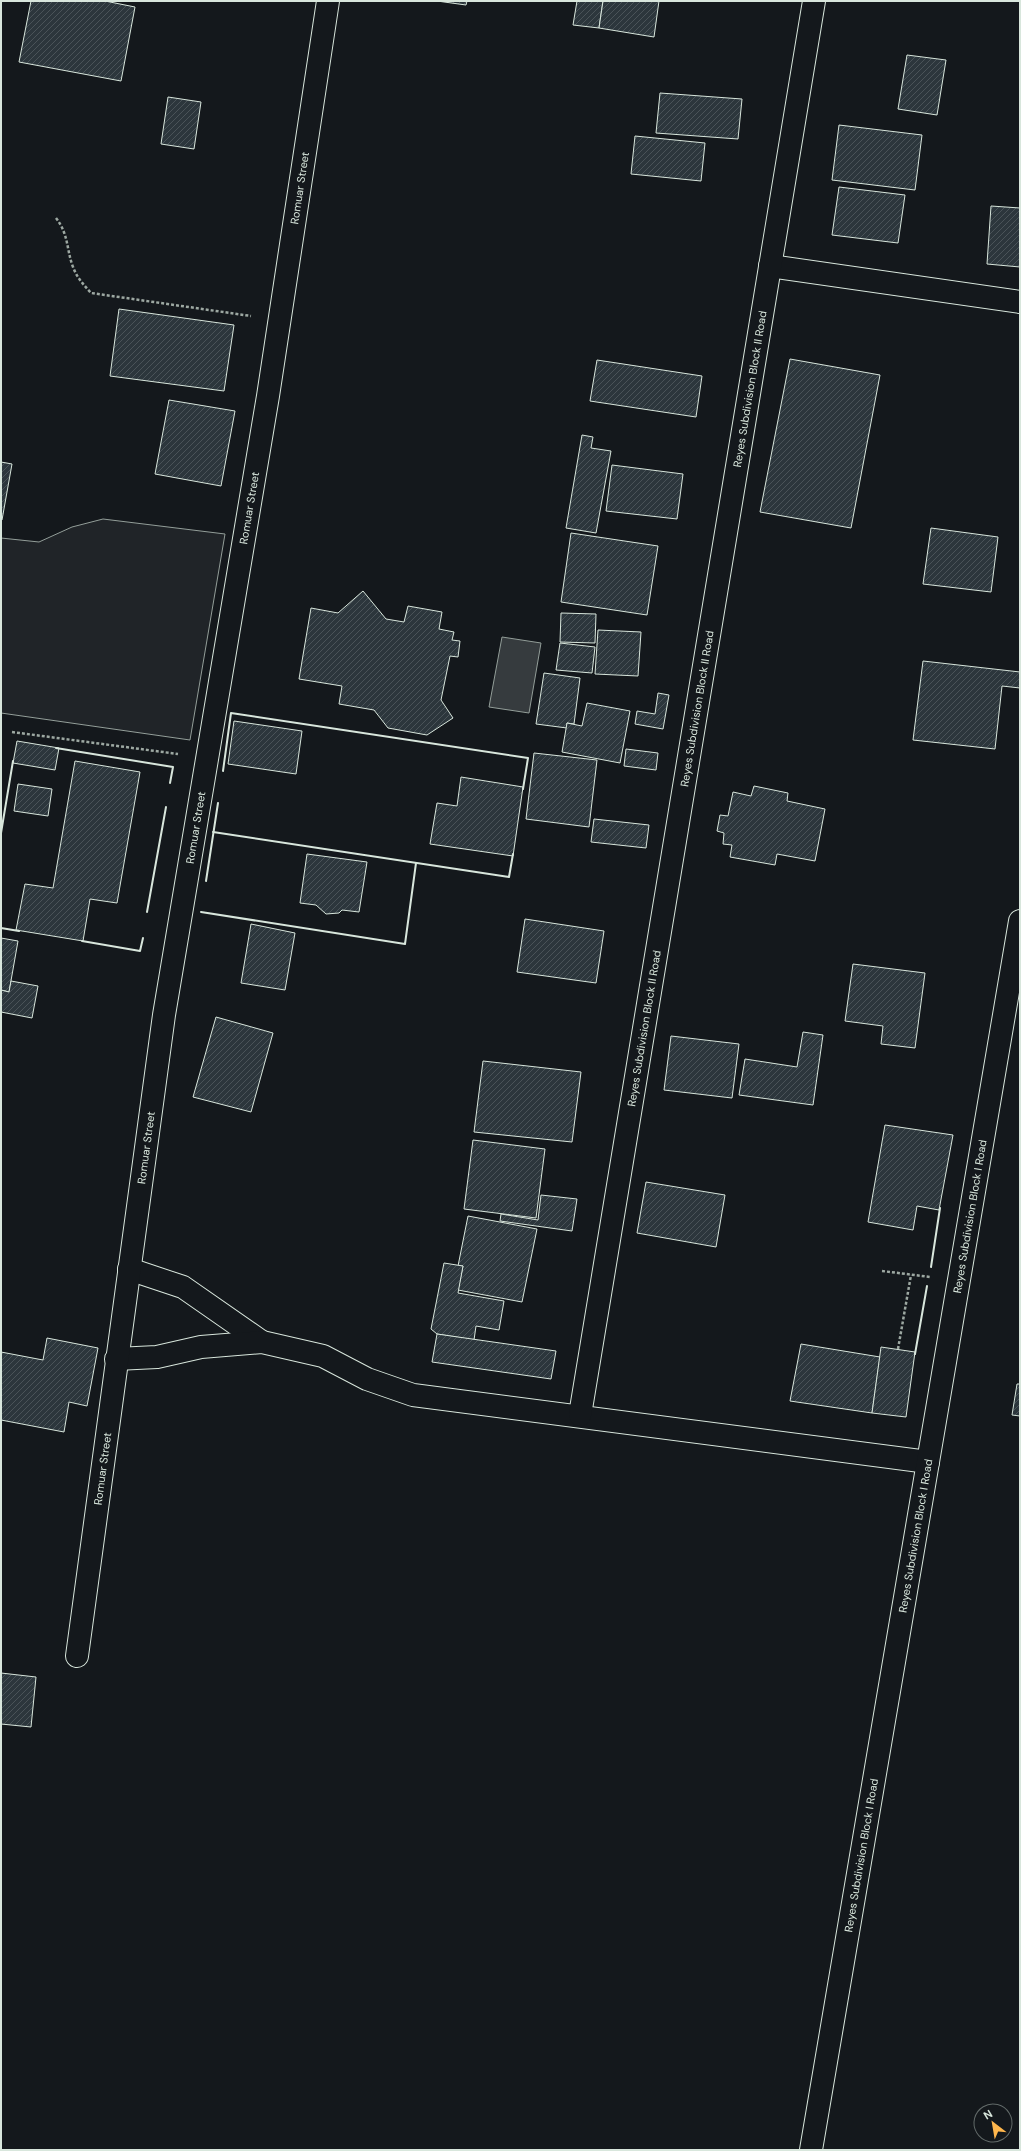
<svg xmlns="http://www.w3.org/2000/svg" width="1021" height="2151" font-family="'DM Sans',sans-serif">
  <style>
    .grass { fill: #202428; stroke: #939e99 }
    .water { fill: #363b3e; stroke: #939e99 }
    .building { fill: url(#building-hatch); stroke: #d8e6dc }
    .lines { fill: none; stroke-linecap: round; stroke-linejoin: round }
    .minor-casing { stroke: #d8e6dc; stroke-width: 24 }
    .path { stroke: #9da8a2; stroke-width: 2.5; stroke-dasharray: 3 2; stroke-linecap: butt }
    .minor { stroke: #14181c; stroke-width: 22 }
    .wall { stroke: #d8e6dc; stroke-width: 2 }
    .labels { text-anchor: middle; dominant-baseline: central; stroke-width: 3; stroke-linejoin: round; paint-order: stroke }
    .street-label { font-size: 11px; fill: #d8e6dc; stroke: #14181c }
  </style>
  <defs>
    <pattern id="building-hatch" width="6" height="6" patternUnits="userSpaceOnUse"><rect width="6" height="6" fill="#2c363c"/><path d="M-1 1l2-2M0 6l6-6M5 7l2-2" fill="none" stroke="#4a5358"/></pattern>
  </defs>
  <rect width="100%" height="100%" fill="#14181c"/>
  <polygon class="grass" points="103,519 225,534 190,740 1,713 1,538 39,542 72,527"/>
  <polygon class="water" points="502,637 541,643 529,713 489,707"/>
  <g class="building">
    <polygon points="31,1 105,1 135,7 121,81 19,62"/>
    <polygon points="437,1 467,1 466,5"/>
    <polygon points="577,1 603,1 599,28 573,25"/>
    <polygon points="603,1 659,1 654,37 599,28"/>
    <polygon points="907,55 946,60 937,115 898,109"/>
    <polygon points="660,93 742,99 738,139 656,133"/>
    <polygon points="168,97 201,102 194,149 161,144"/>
    <polygon points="839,125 922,135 915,190 832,180"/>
    <polygon points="635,136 705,143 701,181 631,174"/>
    <polygon points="839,187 905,195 898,243 832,235"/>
    <polygon points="991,206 1020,208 1020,267 987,264"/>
    <polygon points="119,309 234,325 224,391 110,376"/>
    <polygon points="790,359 880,375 851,528 760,512"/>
    <polygon points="597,360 702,376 696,417 590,401"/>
    <polygon points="169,400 235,411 221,486 155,474"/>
    <polygon points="582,435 593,437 591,448 611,451 596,533 566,528"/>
    <polygon points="1,462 12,464 2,520 1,520"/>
    <polygon points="612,465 683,474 677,519 606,511"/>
    <polygon points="931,528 998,537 991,592 923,584"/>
    <polygon points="571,533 658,546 647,615 561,602"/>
    <polygon points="363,591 386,619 404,622 408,606 442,612 439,629 454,632 452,640 460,641 458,657 450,656 441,700 453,718 427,735 388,728 374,710 339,704 342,686 299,679 311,608 338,613"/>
    <polygon points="561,613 596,614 595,643 560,642"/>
    <polygon points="598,630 641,632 638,676 595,674"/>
    <polygon points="560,643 595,647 592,673 556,670"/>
    <polygon points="923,661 1020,672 1020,688 1002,686 995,749 913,740"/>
    <polygon points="544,673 580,678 574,724 567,723 567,728 536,724"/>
    <polygon points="658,693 669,695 663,729 635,724 637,711 655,714"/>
    <polygon points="587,703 630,711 620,763 562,752 567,723 582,726"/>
    <polygon points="234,721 302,731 296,774 228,764"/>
    <polygon points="17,741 59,748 55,770 13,763"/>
    <polygon points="626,749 658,753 656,770 624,766"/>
    <polygon points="534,753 597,760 589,827 526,819"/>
    <polygon points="75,761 140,772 117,903 90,899 83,941 16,930 25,884 53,888"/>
    <polygon points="461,777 523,787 513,856 430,844 437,803 457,806"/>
    <polygon points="18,784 52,789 48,816 14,811"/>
    <polygon points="754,786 788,793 787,801 825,809 815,861 777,854 775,865 730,857 732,845 723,844 724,833 717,831 720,815 728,816 733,792 751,796"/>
    <polygon points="594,819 649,825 646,848 591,842"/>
    <polygon points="307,854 367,862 359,912 342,910 339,913 326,914 316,905 300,903"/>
    <polygon points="525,919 604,931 596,983 517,972"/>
    <polygon points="251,924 295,933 285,990 241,983"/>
    <polygon points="1,938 18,941 9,992 1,990"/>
    <polygon points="853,964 925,973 915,1048 881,1044 883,1026 845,1021"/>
    <polygon points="11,981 38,986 32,1018 1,1012 1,990 9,992"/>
    <polygon points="216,1017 273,1033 251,1112 193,1097"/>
    <polygon points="803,1032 823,1035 813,1105 739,1095 745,1059 797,1067"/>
    <polygon points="671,1036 739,1044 732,1098 664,1090"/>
    <polygon points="483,1061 581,1072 572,1142 474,1132"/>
    <polygon points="885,1125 953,1135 939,1210 917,1206 913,1230 868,1222"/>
    <polygon points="473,1140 545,1149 536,1218 464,1209"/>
    <polygon points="646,1182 725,1195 716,1247 637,1233"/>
    <polygon points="541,1195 577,1199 572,1231 500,1221 501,1214 538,1220"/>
    <polygon points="468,1216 537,1229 522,1302 458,1290 463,1266 458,1266"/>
    <polygon points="444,1263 463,1266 458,1293 504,1301 499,1330 476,1326 474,1340 437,1334 431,1329"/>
    <polygon points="437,1334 556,1351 551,1379 432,1362"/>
    <polygon points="47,1338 98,1348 87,1406 69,1402 64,1432 1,1420 1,1352 43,1360"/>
    <polygon points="801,1344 880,1357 872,1413 790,1401"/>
    <polygon points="881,1347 915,1352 906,1417 872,1413"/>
    <polygon points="1017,1384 1020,1384 1020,1416 1012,1415"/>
    <polygon points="1,1673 36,1677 31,1727 1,1724"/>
  </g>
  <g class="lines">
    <defs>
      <g id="minor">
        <polyline points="770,266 1020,302"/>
        <polyline points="129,1269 183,1287 262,1342"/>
        <polyline points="116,1359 157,1357 201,1347 262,1342 323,1356 367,1379 413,1395 928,1462"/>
        <path id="s1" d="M580,1415L814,1"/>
        <path id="s2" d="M77,1656L164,1015L268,396L328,1"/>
        <path id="s3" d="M811,2150L1020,921"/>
      </g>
    </defs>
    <use href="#minor" class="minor-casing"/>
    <g class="path">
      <path d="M56,218C69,235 66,248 73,267C77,278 84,285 91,293L251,316"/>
      <polyline points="12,732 178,754"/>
      <polyline points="882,1271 930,1277"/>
      <polyline points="898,1349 911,1275"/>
    </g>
    <use href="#minor" class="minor"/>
    <g class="wall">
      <polyline points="56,748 173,767 170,783"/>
      <polyline points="223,771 231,713 528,758 523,789"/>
      <polyline points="213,832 509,877 513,854"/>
      <polyline points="1,833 13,761"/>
      <polyline points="206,881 218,803"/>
      <polyline points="147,912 166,807"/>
      <polyline points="201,912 405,944 416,863"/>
      <polyline points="1,928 19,931"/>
      <polyline points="82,941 140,951 143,938"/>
      <polyline points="931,1267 940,1208"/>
      <polyline points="915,1354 927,1286"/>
    </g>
  </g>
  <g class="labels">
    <g class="street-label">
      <text stroke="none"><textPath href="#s2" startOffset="1485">Romuar Street</textPath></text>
      <text stroke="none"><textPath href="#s1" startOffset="1040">Reyes Subdivision Block II Road</textPath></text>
      <text stroke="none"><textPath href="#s2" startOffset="1161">Romuar Street</textPath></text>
      <text stroke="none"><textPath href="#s1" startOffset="716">Reyes Subdivision Block II Road</textPath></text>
      <text stroke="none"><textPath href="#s2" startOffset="837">Romuar Street</textPath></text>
      <text stroke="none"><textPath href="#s1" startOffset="392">Reyes Subdivision Block II Road</textPath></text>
      <text stroke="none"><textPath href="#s2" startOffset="513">Romuar Street</textPath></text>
      <text stroke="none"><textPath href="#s3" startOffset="947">Reyes Subdivision Block I Road</textPath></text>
      <text stroke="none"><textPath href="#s2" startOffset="189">Romuar Street</textPath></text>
      <text stroke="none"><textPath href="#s3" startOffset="623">Reyes Subdivision Block I Road</textPath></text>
      <text stroke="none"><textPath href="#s3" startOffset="299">Reyes Subdivision Block I Road</textPath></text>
    </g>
  </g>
  <rect width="1021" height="2151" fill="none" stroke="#d8e6dc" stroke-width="4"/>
  <g transform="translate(993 2123) rotate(329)"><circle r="19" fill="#14181c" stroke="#626a69"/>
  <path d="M0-3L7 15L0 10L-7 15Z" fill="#ffb74d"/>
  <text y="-6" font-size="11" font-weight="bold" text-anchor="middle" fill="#d8e6dc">N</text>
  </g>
</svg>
